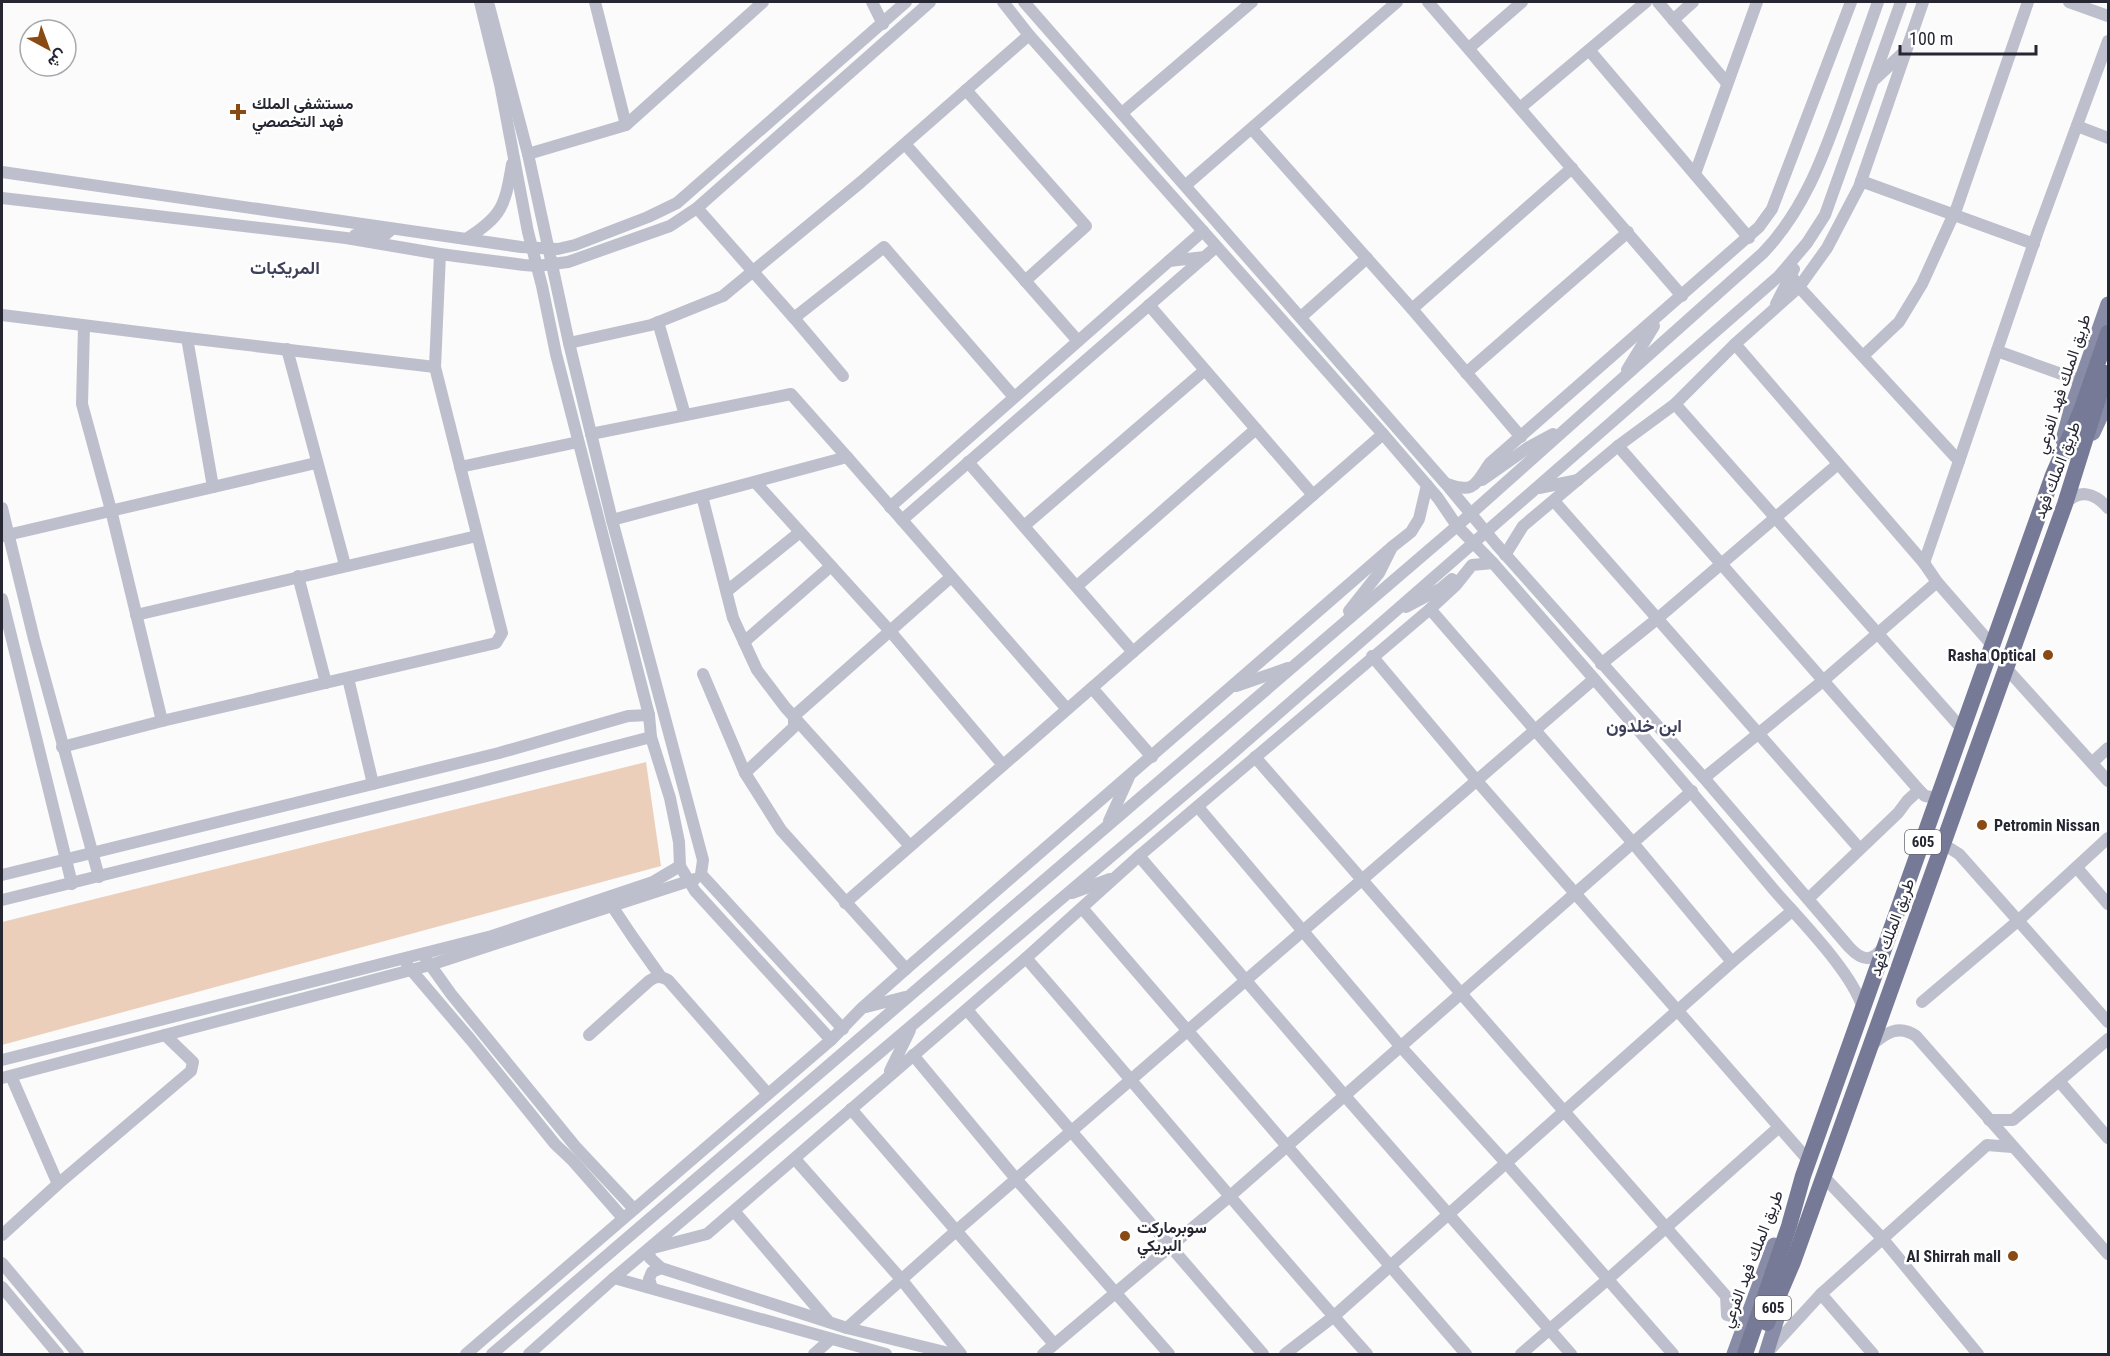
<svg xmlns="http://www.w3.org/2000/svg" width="2110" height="1356" font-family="'Roboto Condensed',Vazirmatn,sans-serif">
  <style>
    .green { fill: #eccfbb }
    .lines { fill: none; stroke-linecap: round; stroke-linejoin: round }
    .minor { stroke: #bdbfcd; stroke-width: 12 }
    .major { stroke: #898ca6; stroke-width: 15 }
    .highway { stroke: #767a97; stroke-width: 16 }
    .poi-dot { fill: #8a4a13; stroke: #fff; stroke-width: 2 }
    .labels { text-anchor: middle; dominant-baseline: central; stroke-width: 5; stroke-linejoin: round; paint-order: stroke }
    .shield { fill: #fff; stroke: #676870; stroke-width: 1.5 }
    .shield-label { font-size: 15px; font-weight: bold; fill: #262733 }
    .poi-label { font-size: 16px; font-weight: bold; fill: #262733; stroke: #fff; text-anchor: start }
    .street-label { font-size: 16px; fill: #262733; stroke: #fff }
    .neighbourhood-label { font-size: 18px; font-weight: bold; fill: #3c3f59; stroke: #fff }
  </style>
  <rect width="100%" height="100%" fill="#fbfbfb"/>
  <polygon class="green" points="646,762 661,866 2,1045 2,922"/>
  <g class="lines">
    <g class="minor">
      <polyline points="480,2 500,84 528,232 542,286 556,354 649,715 651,737 670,798 679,842 680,866 695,891 831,1040"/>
      <polyline points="595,2 626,125"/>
      <polyline points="872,2 883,24"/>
      <path d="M1003,2L1029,35L1383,434L1438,498L1457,526L1493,563C1588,671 1682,780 1774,890C1800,920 1853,973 1863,1009"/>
      <path d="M1024,2L1446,484L1496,544L1704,778L1849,947C1862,961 1872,963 1884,946"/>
      <polyline points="1428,2 1682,296"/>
      <polyline points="1658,2 1727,83"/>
      <polyline points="2069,2 2108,16"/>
      <polyline points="489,6 528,154 569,343 612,520 703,860 701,874 843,1029"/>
      <polyline points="1673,20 1693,2"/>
      <polyline points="1469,48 1522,2"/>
      <polyline points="1589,50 1749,238"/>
      <polyline points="1875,79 1904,52"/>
      <polyline points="966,90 1086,226 1025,281"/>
      <polyline points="1520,108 1646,2"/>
      <polyline points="1122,113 1252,2"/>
      <polyline points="2077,126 2108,138"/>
      <polyline points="1252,129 1412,309 1521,437"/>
      <polyline points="905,144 1078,341"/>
      <polyline points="528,154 626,125 763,2"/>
      <polyline points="2,172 521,247 558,249 575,245 648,217 677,203 906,2"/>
      <polyline points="1695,174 1757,2"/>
      <polyline points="1861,181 2034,244"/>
      <polyline points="1186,185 1397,2"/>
      <polyline points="2,198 346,238 440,254 524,265 537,266 568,262 670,226 697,208 930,2"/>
      <polyline points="697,208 794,318 884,247 1014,397"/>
      <polyline points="355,235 385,235 392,229"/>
      <path d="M466,239C503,216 505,205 512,164"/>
      <polyline points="1169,261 1205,257"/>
      <polyline points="1791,275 1799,287 1959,461"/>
      <polyline points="1776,304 1794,269"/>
      <polyline points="1149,305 1313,495"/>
      <polyline points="1412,309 1572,168"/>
      <polyline points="2,315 187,338 435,367"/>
      <polyline points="1301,317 1367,258"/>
      <polyline points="794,318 843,376"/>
      <polyline points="658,322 685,415"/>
      <polyline points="84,326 82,404 111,510 162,721"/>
      <polyline points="187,338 213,487"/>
      <polyline points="569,343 651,325 723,296 861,182 1029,35"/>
      <polyline points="1735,344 1924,563 1937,582 1992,645"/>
      <polyline points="287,349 345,565"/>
      <polyline points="1997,351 2081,381"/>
      <polyline points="1863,356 1899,322 1922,284 1957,207 2028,2"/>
      <polyline points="1627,370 1654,326"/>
      <polyline points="1466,373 1628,232"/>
      <polyline points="1675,404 1963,730"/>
      <polyline points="591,434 791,394 847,457"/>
      <polyline points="1618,446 1919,790 1925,796 1938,798"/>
      <polyline points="968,462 1133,652"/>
      <polyline points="460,467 578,442"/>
      <polyline points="1482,480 1529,447 1553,434"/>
      <polyline points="755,482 890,631 1003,765"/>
      <path d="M1447,484C1475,494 1475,484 1490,463L1759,227L1772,209L1851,2"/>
      <polyline points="1539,488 1578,480"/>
      <polyline points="702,496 733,618 757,670 785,707 910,846"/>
      <polyline points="1554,501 1859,848"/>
      <path d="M2065,504C2079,488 2095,493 2108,508"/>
      <polyline points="890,507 1203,231"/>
      <polyline points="2,508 34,639 99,877"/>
      <polyline points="612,520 847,457 1067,709"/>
      <polyline points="902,520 1216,247"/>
      <polyline points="1024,526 1205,370"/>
      <polyline points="3,536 316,463"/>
      <polyline points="1505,555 1523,526 1618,446 1675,404 1735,344 1799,287 1827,248 1859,187 1923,2"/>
      <polyline points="1924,563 2038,231 2108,41"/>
      <polyline points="298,576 326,683"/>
      <polyline points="1077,586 1256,429"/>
      <polyline points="727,591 800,532"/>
      <polyline points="2,599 72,884"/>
      <polyline points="1406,607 1440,589 1452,579"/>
      <polyline points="1430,609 1633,843 1732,962"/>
      <polyline points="1349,611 1379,573 1392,547 1411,532 1419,519 1427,485"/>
      <polyline points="136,615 477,536"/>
      <polyline points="744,642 831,566"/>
      <polyline points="1372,656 1477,781 1809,1161"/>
      <polyline points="1601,664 1657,619 1838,464"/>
      <polyline points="2006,668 2108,781"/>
      <polyline points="703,674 745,773 781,830 906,969"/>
      <polyline points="348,678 373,784"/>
      <polyline points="1236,686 1288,668"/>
      <polyline points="1092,688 1152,757"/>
      <polyline points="62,747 162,721 496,643 502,633 435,367 440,254"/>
      <path d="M1255,757C1411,938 1569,1116 1726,1296L1727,1315L1746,1320"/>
      <polyline points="2093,762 2108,748"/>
      <polyline points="745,773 794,727 794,716 951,577"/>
      <polyline points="1704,778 1824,680 1937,582"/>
      <polyline points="1198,807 1401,1047 1507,1164 1673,1354"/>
      <polyline points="1109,821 1129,777"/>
      <polyline points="1943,844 1959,854 2108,1022"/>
      <polyline points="1139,856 1345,1096 1571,1354"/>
      <polyline points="2077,868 2108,904"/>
      <polyline points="2,875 499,753 628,716 649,715"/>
      <polyline points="1072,893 1110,879"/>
      <polyline points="1808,899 1898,813 1907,801 1919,790"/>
      <polyline points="2,900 463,786 651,737"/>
      <polyline points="845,903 1383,434"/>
      <polyline points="612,906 632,936 661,977"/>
      <polyline points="1082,908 1466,1354"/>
      <path d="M1026,958C1141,1090 1251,1224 1367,1354"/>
      <polyline points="426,959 451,994 575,1146 634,1209"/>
      <polyline points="407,965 471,1040 555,1144 573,1161 623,1218"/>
      <polyline points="1922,1002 2019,920 2108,838"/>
      <polyline points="866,1007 905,997"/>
      <polyline points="967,1010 1263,1354"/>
      <path d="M589,1035L649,981C656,976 660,976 668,980L768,1094"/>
      <path d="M1872,1045C1885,1033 1899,1024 1916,1036L2108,1254"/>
      <polyline points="913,1055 1016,1179 1169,1354"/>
      <polyline points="2,1060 492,936 653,882 680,866"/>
      <polyline points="890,1071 910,1030"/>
      <polyline points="11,1076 58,1184"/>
      <polyline points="2,1078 430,965 695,879"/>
      <polyline points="2059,1081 2108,1138"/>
      <polyline points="851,1109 1054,1344"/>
      <polyline points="1989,1120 2013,1120 2108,1039"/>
      <polyline points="795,1159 901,1279 961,1354"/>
      <polyline points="1823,1176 1882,1238 1978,1354"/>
      <polyline points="734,1211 829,1322"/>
      <polyline points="2,1235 58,1184 191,1071 193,1062 165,1035"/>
      <polyline points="2,1263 78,1354"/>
      <polyline points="614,1278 886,1354"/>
      <polyline points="2,1287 58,1354"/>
      <polyline points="652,1288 649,1279 652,1272 661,1268"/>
      <polyline points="1821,1294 1873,1354"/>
      <polyline points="847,1328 956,1231 1594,679"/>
      <polyline points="1767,1353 1821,1294 1987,1145 2012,1147"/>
      <polyline points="466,1354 831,1040 862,1008 906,969 1392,547"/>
      <path d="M492,1354L1457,526L1763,253C1803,211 1822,160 1841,107C1853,72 1866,37 1878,2"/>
      <polyline points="529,1354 614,1278 1226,759 1779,276 1807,243 1825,215 1901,2"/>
      <polyline points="814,1354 831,1339"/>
      <polyline points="953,1354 847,1328 661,1268 650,1258 649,1249 707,1234 1026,958 1139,856 1430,609 1456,585 1472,565 1493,563"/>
      <polyline points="1043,1354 1229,1197 1692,791"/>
      <polyline points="1285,1354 1333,1317 1732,962 1792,911"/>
      <polyline points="1521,1354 1607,1280 1779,1127"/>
    </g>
    <g class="major">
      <polyline points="2093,433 2108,400"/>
      <polyline points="2063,440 2071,410 2108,304"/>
      <polyline points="1734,1354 1774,1245"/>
      <polyline points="1766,1354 1781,1306"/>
    </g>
    <g class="highway">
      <polyline points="1767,1323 1793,1262 2065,504 2106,373"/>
      <polyline points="1745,1354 1789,1226 1803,1176 2053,475 2081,411 2108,333"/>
    </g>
  </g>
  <g class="poi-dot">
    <path d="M235 103h6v6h6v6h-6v6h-6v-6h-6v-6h6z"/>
    <circle cx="2048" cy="655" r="6"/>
    <circle cx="1982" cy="825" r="6"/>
    <circle cx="1125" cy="1236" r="6"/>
    <circle cx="2013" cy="1256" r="6"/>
  </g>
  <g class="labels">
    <g class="shield">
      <rect x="1905" y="830" width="36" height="24" rx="4.5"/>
      <rect x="1755" y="1296" width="36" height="24" rx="4.5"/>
    </g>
    <g class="shield-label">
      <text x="1923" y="842">605</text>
      <text x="1773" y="1308">605</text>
    </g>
    <g class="poi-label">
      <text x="252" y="103">مستشفى الملك<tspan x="252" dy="18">فهد التخصصي</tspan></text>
      <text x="2036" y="655" text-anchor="end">Rasha Optical</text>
      <text x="1994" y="825">Petromin Nissan</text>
      <text x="1137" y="1227">سوبرماركت<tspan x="1137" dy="18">البريكي</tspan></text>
      <text x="2001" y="1256" text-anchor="end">Al Shirrah mall</text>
    </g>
    <g class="street-label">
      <text transform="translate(2063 384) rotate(-72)">طريق الملك فهد الفرعي</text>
      <text transform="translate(2057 470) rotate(-69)">طريق الملك فهد</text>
      <text transform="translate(1892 927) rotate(-70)">طريق الملك فهد</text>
      <text transform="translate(1752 1259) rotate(-69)">طريق الملك فهد الفرعي</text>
    </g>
    <g class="neighbourhood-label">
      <text x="285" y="267">المريكبات</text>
      <text x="1644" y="725">ابن خلدون</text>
    </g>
  </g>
  <rect width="2110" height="1356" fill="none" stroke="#262733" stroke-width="6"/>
  <g transform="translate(48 48) rotate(139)"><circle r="28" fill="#ffffff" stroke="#a8a9ad" stroke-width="1.5"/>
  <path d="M0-4.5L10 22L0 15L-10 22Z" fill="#8a4a13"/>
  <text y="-9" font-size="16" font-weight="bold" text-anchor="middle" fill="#262733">ش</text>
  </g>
  <path d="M1900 45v9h136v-9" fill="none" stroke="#262733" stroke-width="3"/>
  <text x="1909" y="45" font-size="18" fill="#262733" stroke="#ffffff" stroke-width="4.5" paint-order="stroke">100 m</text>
</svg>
